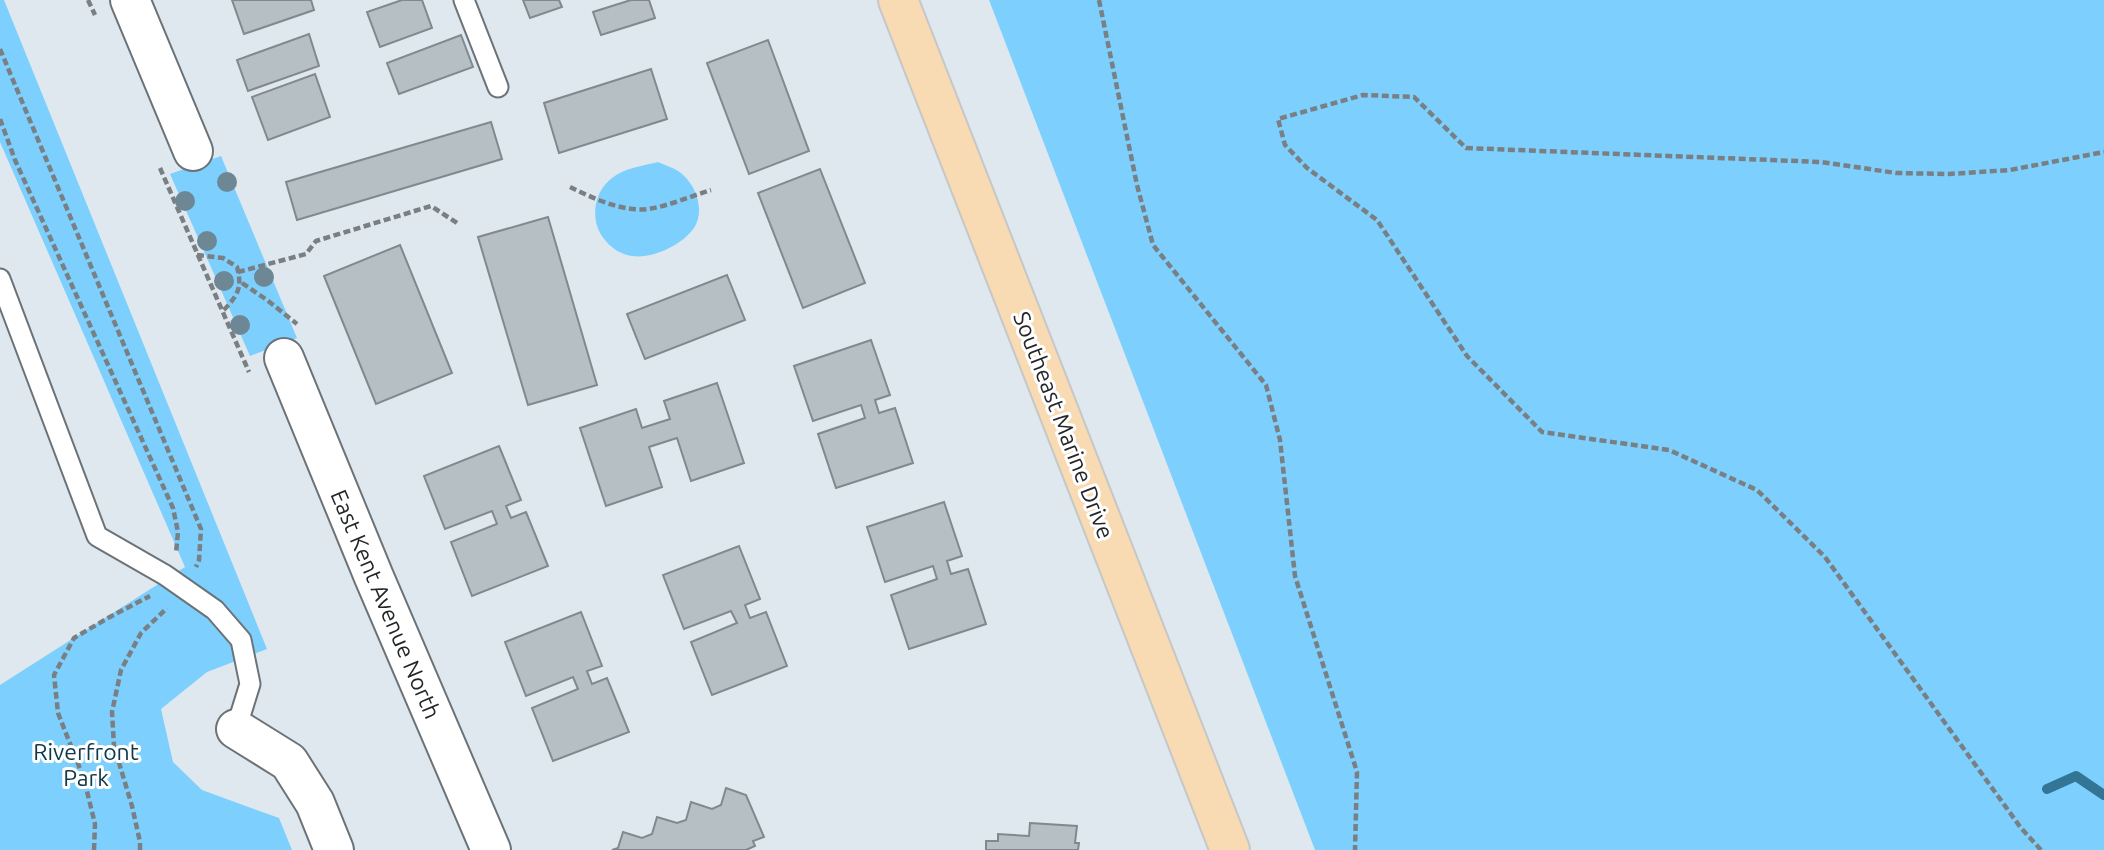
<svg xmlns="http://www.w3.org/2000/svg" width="2104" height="850" font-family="Ubuntu,sans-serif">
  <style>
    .green { fill: #7dd0fd }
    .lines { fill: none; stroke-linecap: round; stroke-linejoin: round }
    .stream { stroke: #337594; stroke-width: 10 }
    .building { fill: #b6bfc4; stroke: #81898e; stroke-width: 2 }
    .service-casing { stroke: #6b7378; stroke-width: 23 }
    .minor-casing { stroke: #6b7378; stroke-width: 42 }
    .primary-casing { stroke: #c6c7c7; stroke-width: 42 }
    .path { stroke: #797f83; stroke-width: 4.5; stroke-dasharray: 7 3.5; stroke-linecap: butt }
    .service { stroke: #fff; stroke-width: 19 }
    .minor { stroke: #fff; stroke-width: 38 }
    .primary { stroke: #f8dab3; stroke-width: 38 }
    .tree { fill: #6d8794 }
    .labels { text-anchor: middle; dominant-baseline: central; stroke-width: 6; stroke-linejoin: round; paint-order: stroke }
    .street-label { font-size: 23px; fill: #242729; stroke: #fff }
    .park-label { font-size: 23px; fill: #0f374a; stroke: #fff }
  </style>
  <rect width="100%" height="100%" fill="#dfe8ee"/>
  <g class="green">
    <polygon points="0,0 4,0 267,649 207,672 161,709 173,762 202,790 279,818 292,850 0,850 0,685 185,567 0,142"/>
    <polygon points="989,0 2104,0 2104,850 1315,850"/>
    <polygon points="221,156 297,338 250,356 170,174"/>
    <path d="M658,162C664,165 672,167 678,171C695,182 706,209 694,228C682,245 653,259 632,256C622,255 611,248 605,240C590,223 592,193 612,178C625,168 642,166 658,162Z"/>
  </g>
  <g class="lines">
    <polyline class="stream" points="2047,789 2076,776 2104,795"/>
  </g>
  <g class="building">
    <polygon points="232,0 311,0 314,10 244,34"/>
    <polygon points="402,0 422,0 432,28 380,47 367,12"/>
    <polygon points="523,0 559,0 562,7 530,18"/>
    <polygon points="631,0 649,0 655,18 601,35 593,12"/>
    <polygon points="309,34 319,66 248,91 237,60"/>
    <polygon points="461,35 473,67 399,94 387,63"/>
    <polygon points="768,40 809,151 749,174 707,63"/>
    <polygon points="651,69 667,119 559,153 544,103"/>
    <polygon points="315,74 330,117 268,140 252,97"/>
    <polygon points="491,122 502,159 297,220 286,182"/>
    <polygon points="820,169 865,283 803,308 758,193"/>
    <polygon points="548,217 597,385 528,405 478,237"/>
    <polygon points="400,245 452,373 376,404 324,276"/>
    <polygon points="727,275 745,320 645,359 627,314"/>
    <polygon points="871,340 890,395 875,400 879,413 895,408 913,463 836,488 818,434 865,418 861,405 813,421 794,366"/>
    <polygon points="717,383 744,463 691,481 677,438 649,447 662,487 606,506 580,428 636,409 642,428 670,419 664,401"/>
    <polygon points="499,446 521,500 506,506 511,518 526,512 548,566 472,596 451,542 497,524 492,511 445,529 424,476"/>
    <polygon points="944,502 962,556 947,561 951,574 968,569 986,624 909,649 891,595 937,579 933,566 885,582 867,527"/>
    <polygon points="739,546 760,599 745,605 750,618 766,612 787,666 712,695 691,642 737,623 731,611 684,629 663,575"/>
    <polygon points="581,612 602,666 587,671 592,684 607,678 629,732 553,761 532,708 578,689 573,677 526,696 505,642"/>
    <polygon points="726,788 746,795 764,837 753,841 755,846 746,850 612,850 618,848 623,832 642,838 652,834 657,817 677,823 686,820 691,802 712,809 721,805"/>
    <polygon points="1030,823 1077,826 1075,843 1079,843 1078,850 986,850 986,841 998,841 998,834 1029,836"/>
  </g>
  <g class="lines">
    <defs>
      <g id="service">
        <polyline points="464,0 498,87"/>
        <polyline points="0,279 97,536 165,575 215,610 241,640 250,684 236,729"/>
      </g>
      <g id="minor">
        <polyline points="130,0 193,151"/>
        <polyline points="284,358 374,577 491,850"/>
        <polyline points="236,729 289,762 315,803 334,850"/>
      </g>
      <polyline id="primary" points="898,0 1230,850"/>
    </defs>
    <use href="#service" class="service-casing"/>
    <use href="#minor" class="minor-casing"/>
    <use href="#primary" class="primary-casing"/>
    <g class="path">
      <polyline points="88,0 95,15"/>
      <polyline points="1099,0 1137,185 1153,245 1266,385 1280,440 1295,576 1357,772 1355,850"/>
      <polyline points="0,49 201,529 199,560 196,567"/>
      <polyline points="0,119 15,160 173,508 178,532 176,553"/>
      <polyline points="160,168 249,372"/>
      <path d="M570,187C593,198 621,212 648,209C669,206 691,196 711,190"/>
      <path d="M197,255L223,258L237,267C243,289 237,296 222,312"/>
      <polyline points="238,272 306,254 316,241 431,206 457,223"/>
      <polyline points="242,283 267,300 297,324"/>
      <polyline points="94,850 95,824 84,779 58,713 54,675 74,638 108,618 150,596"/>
      <polyline points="140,850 140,842 132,806 114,746 112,712 121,670 141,633 167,608"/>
      <polyline points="2041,850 2021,828 1825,557 1757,490 1669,450 1542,432 1467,356 1377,220 1307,168 1285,145 1278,119 1363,95 1414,97 1466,148 1821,162 1896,173 1949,174 2010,170 2104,152"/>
    </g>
    <use href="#service" class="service"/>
    <use href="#minor" class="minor"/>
    <use href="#primary" class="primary"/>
  </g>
  <g class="tree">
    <circle cx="227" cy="182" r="10"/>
    <circle cx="185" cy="201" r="10"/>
    <circle cx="207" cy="241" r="10"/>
    <circle cx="264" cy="277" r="10"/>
    <circle cx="224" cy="281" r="10"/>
    <circle cx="240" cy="325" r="10"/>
  </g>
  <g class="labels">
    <g class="street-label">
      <text transform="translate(1064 425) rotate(69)">Southeast Marine Drive</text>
      <text transform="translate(386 604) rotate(67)">East Kent Avenue North</text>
    </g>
    <g class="park-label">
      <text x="86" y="751">Riverfront<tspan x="86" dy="26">Park</tspan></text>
    </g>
  </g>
</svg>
